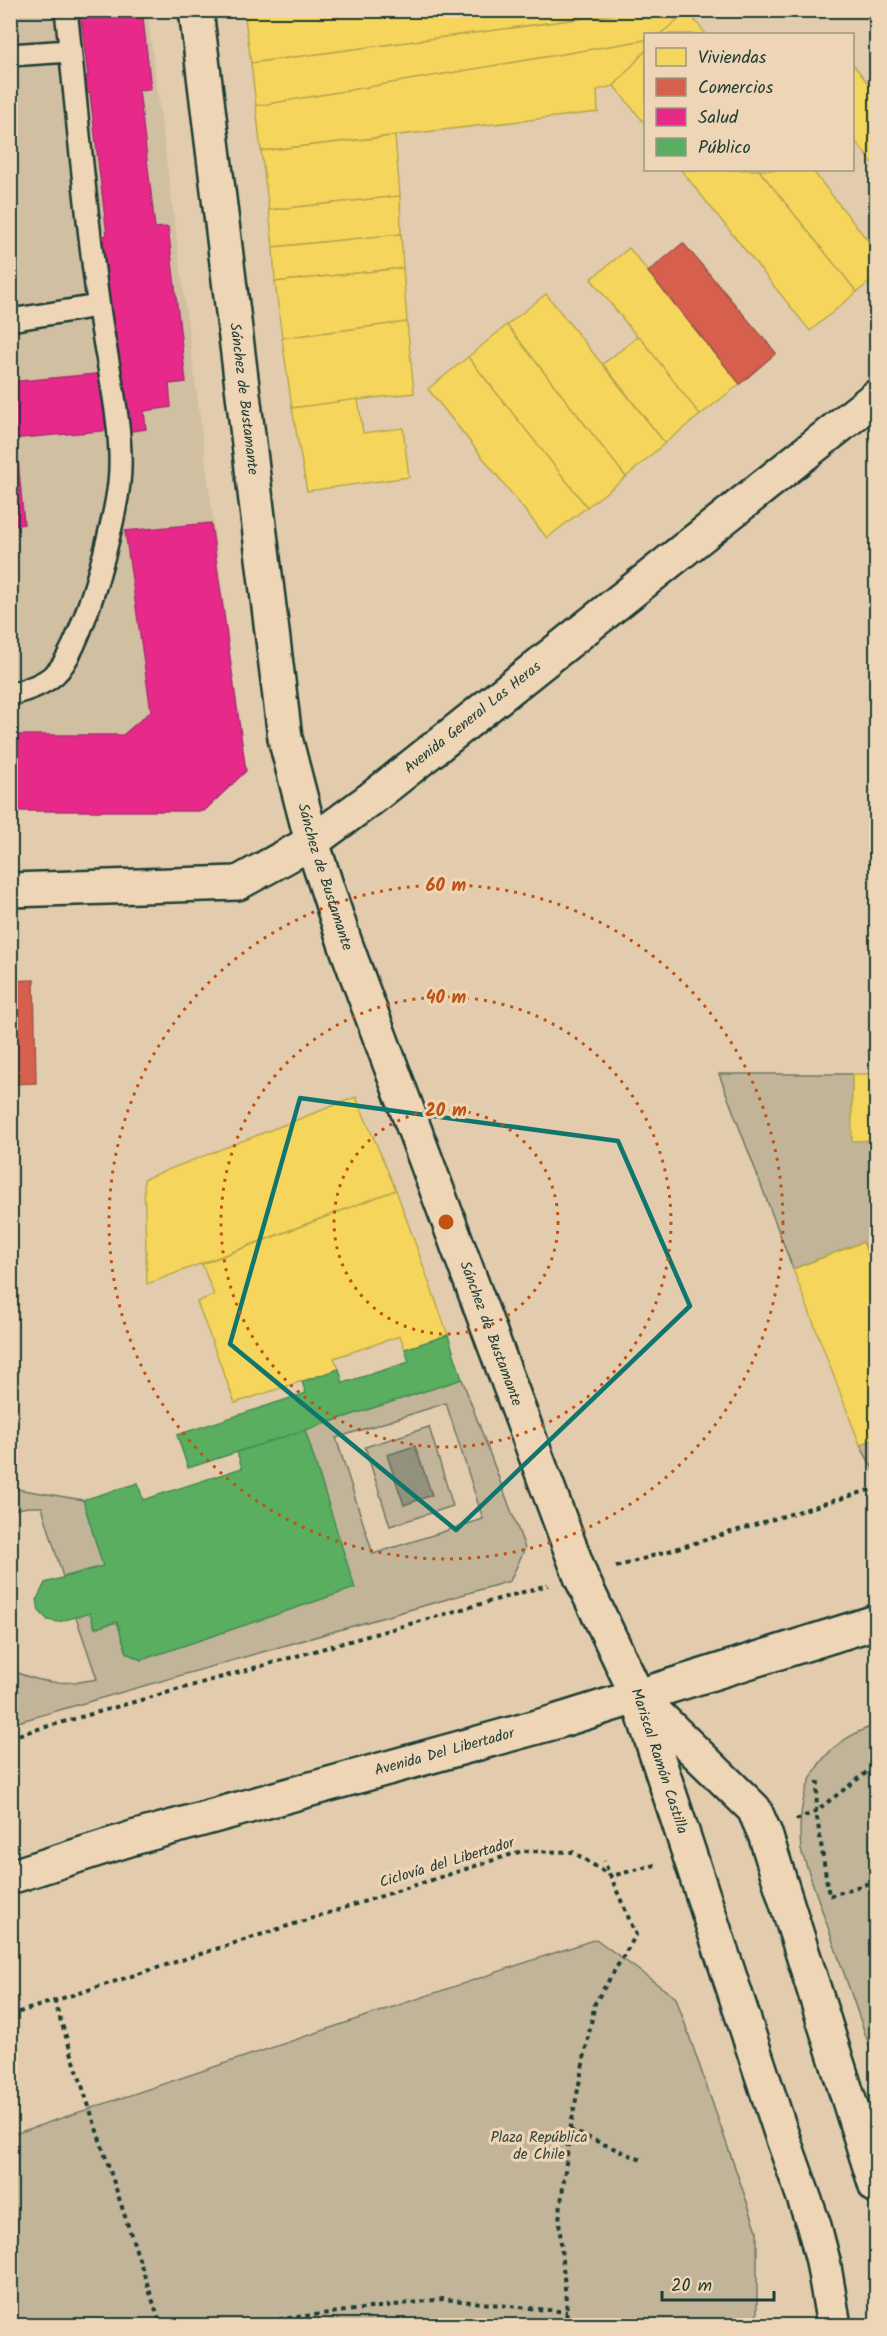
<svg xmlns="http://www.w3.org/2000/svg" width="887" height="2336" font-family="Kalam,sans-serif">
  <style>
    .built { fill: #d1bfa2 }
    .green { fill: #c1b499; stroke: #707866; stroke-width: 1.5; fill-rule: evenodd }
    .water { fill: #92917b; stroke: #646f5f; stroke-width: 1.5 }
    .homes { fill: #f6d55c; stroke: #b6a750; stroke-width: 1.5 }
    .shops { fill: #d6604d; stroke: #9f5646; stroke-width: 1.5 }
    .health { fill: #e7298a; stroke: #ab2f70; stroke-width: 1.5 }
    .public { fill: #5aae61; stroke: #488c54; stroke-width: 1.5 }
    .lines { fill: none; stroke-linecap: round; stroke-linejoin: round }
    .service-casing { stroke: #1f3d34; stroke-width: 26 }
    .minor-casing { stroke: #1f3d34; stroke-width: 38 }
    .secondary-casing { stroke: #1f3d34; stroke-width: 38 }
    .primary-casing { stroke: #1f3d34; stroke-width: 38 }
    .path { stroke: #1f3d34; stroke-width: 4; stroke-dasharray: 4.5 4.5; stroke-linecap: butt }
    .service { stroke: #eed5b5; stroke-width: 21 }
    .minor { stroke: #eed5b5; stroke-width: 33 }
    .secondary { stroke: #eed5b5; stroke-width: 33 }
    .primary { stroke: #eed5b5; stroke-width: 33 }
    .marked { fill: none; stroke: #0f766e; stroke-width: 4.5; stroke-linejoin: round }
    .ring { fill: none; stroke: #c05314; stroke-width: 3; stroke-dasharray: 3 6 }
    .labels { text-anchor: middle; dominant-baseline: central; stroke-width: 6; stroke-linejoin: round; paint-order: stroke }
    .street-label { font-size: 15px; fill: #1f3d34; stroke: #eed5b5 }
    .park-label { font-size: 15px; fill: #2f493e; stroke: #eed5b5 }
    .centre { fill: #c05314; stroke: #eed5b5; stroke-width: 3 }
    .ring-label { font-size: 18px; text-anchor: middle; font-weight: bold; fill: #c05314; stroke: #eed5b5; stroke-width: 6; stroke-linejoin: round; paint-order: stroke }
  </style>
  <rect width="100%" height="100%" fill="#e2ccad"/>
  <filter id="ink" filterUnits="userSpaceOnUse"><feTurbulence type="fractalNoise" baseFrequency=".0167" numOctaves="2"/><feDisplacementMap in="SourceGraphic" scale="12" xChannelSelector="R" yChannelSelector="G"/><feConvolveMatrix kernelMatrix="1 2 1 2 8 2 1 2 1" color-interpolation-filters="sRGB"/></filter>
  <g filter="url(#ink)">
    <polygon class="built" points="11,11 147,11 246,771 204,811 11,811"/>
    <g class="green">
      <polygon points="719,1074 852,1074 853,1140 876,1140 876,1277 863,1242 793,1269"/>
      <path d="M462,1379L525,1548L510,1581L11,1724V1675L13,1671C42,1684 67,1685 97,1679L76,1617L90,1613L95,1628L117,1622L127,1653L141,1660L354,1588L305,1430ZM446,1403L483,1519L373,1554L336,1438Z"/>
      <polygon points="429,1427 453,1506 390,1526 365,1447"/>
      <polygon points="876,1438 876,1470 874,1471 860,1445"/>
      <polygon points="11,1488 83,1500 103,1566 63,1577 42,1507 28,1507 11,1510"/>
      <path d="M876,1725V2065L801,1850C795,1790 817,1744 876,1725Z"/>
      <polygon points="596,1939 676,1998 757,2231 757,2325 11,2325 11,2135"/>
    </g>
    <polygon class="water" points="415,1446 432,1495 404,1505 387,1455"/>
    <g class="homes">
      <polygon points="244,10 645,10 251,63"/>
      <polygon points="645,10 661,10 677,21 660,34 646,34 646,40 256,106 251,63"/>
      <polygon points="688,12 706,34 660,34 677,21"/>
      <polygon points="646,40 646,50 614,86 597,90 598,112 261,151 256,106"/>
      <polygon points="646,50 646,125 614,86"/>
      <polygon points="852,63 876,93 876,167 852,137"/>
      <polygon points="395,136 400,196 269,210 261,151"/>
      <polygon points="681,170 759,170 857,292 810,331"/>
      <polygon points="759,170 812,170 876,251 876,277 857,292"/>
      <polygon points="400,196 401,234 273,247 269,210"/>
      <polygon points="401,234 403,268 275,282 273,247"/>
      <polygon points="629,248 740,384 700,415 591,279"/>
      <polygon points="403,268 407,322 282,338 275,282"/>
      <polygon points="546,294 665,443 626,477 507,325"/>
      <polygon points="407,322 414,393 292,408 282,338"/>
      <polygon points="507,325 626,477 587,507 468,357"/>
      <polygon points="639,336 700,415 665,443 603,364"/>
      <polygon points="468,357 587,507 547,538 428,389"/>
      <polygon points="358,399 363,433 403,428 409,477 307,491 292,408"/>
      <polygon points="852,1074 876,1074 876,1140 852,1141"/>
      <polygon points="356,1097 396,1190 147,1284 144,1179"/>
      <polygon points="396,1190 448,1335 405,1349 400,1336 334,1358 339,1369 235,1403 197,1302 214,1295 202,1264"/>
      <polygon points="863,1242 876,1277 876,1438 860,1445 793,1269"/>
    </g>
    <g class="shops">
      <polygon points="683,243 776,353 740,384 648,272"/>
      <polygon points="34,980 36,1083 10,1084 10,981"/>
    </g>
    <g class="health">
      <polygon points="80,10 142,10 151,89 139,90 155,228 168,227 186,382 169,384 171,407 144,411 146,429 125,432 104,253 94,255 92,237 107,235 90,93 76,95 74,77 88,76"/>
      <polygon points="106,373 112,430 10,439 10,382"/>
      <polygon points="10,451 17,451 24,524 10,526"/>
      <polygon points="211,523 246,771 204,811 10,811 10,735 123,735 151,711 125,531"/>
    </g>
    <g class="public">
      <polygon points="448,1335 462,1379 188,1468 177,1435 306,1393 302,1382 339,1369 343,1383 409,1362 405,1349"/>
      <polygon points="305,1430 355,1588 141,1660 127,1653 117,1622 95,1628 90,1613 58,1622 48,1620 39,1611 37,1599 45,1583 103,1566 83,1500 138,1483 143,1500 242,1468 237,1452"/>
    </g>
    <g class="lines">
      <defs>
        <g id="service">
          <polyline points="10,55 70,51"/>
          <polyline points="10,320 98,306"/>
          <path d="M10,695C26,690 43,685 55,674C83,649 115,522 119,483C125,431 106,361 99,308C85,209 77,109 66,10"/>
        </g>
        <g id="minor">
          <path id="s1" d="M196,10L285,738L312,842L345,943L581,1577L637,1695L781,2133L814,2226L823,2261L834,2326"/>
          <polyline points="640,1698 754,1809 765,1834 876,2186"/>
        </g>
        <g id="secondary">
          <path id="s2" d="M10,890L238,883L312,842L372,798L876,397"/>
        </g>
        <g id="primary">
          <path id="s3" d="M10,1877L133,1838L555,1722L876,1622"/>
        </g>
      </defs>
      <use href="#service" class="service-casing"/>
      <use href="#minor" class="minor-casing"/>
      <use href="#secondary" class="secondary-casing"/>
      <use href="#primary" class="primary-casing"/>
      <g class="path">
        <polyline points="616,1567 876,1488"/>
        <polyline points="10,1737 548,1585"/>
        <polyline points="818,1781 816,1811 829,1896 876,1881"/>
        <polyline points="796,1820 816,1811 876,1765"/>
        <polyline points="54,2000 161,2326"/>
        <polyline points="10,2015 522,1851 573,1852 611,1876 655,1865"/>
        <polyline points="570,2130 644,2161"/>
        <polyline points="225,2326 443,2299 567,2312"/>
        <polyline points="565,2326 567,2312 559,2220 570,2130 595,2003 636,1935 604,1861"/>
      </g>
      <use href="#service" class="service"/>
      <use href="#minor" class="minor"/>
      <use href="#secondary" class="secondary"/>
      <use href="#primary" class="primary"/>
    </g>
  </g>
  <path class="marked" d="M300,1098L618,1141L690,1306L456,1530L230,1344Z"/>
  <g class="ring">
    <circle cx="446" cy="1222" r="112"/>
    <circle cx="446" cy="1222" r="225"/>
    <circle cx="446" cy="1222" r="337"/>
  </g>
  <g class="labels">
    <g class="street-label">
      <text stroke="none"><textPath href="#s1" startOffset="392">Sánchez de Bustamante</textPath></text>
      <text stroke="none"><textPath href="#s2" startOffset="516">Avenida General Las Heras</textPath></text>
      <text stroke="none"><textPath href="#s1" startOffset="878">Sánchez de Bustamante</textPath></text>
      <text stroke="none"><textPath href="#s1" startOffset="1364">Sánchez de Bustamante</textPath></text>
      <text stroke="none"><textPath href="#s3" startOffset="452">Avenida Del Libertador</textPath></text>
      <text stroke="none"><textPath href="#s1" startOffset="1824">Mariscal Ramón Castilla</textPath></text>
      <text transform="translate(447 1863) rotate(-17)">Ciclovía del Libertador</text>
    </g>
    <g class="park-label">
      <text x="539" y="2138">Plaza República<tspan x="539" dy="17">de Chile</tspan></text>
    </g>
  </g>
  <circle cx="446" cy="1222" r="9" class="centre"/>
  <g class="ring-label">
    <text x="446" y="891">60 m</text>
    <text x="446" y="1003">40 m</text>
    <text x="446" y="1116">20 m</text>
  </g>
  <rect width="887" height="2336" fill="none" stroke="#eed5b5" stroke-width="36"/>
  <rect x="18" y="18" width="851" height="2300" fill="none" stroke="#1f3d34" stroke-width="2" filter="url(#ink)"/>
  <rect x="644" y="33" width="210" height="138" fill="#eed5b5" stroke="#9b9881" stroke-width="1.5"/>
  <rect x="656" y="48" width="30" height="18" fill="#f6d55c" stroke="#9b9881" stroke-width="1.5"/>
  <text x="698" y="63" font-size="18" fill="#1f3d34">Viviendas</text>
  <rect x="656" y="78" width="30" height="18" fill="#d6604d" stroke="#9b9881" stroke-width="1.5"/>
  <text x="698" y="93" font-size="18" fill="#1f3d34">Comercios</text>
  <rect x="656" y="108" width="30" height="18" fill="#e7298a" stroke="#9b9881" stroke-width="1.5"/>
  <text x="698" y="123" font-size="18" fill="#1f3d34">Salud</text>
  <rect x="656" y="138" width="30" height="18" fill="#5aae61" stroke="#9b9881" stroke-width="1.5"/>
  <text x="698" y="153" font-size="18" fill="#1f3d34">Público</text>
  <path d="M662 2291v9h112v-9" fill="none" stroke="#1f3d34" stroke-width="3"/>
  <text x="671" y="2291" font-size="18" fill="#1f3d34" stroke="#eed5b5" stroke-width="4.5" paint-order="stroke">20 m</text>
</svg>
